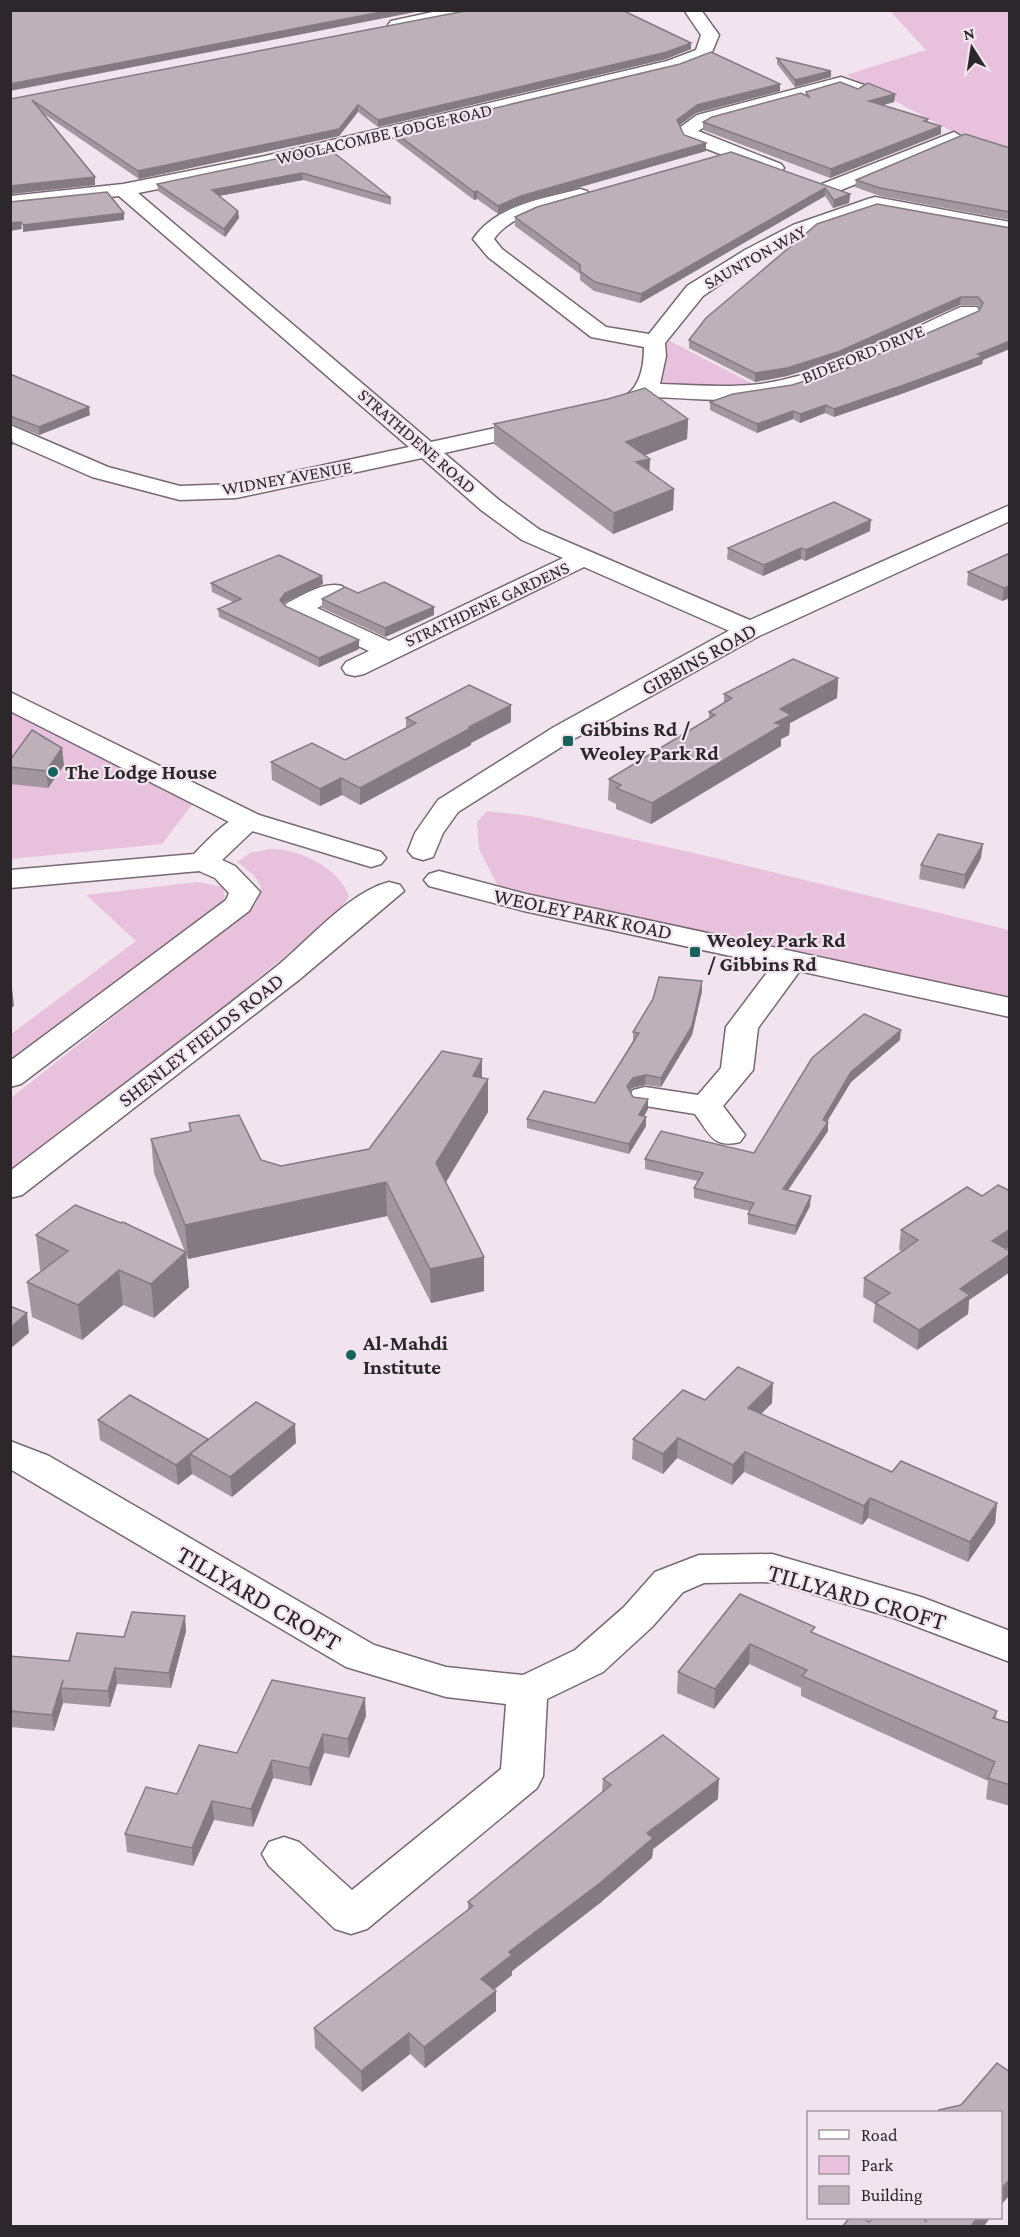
<svg xmlns="http://www.w3.org/2000/svg" width="1020" height="2237" font-family="'Crimson Pro',serif">
  <style>
    .green { fill: #e8c1dd }
    .lines { fill: none; stroke-linecap: round; stroke-linejoin: round }
    .street-casing { stroke: #766972; stroke-width: 3 }
    .secondary-casing { stroke: #766972; stroke-width: 3 }
    .street { fill: #fff; fill-rule: evenodd }
    .secondary { fill: #fff; fill-rule: evenodd }
    .wall { fill: #a3979f }
    .shaded-wall { fill: #847b82 }
    .building { fill: #bdb0b9; stroke: #847b82; stroke-width: 1.5 }
    .poi-dot { fill: #18645d; stroke: #f2e4ee; stroke-width: 2 }
    .labels { text-anchor: middle; dominant-baseline: central; stroke-width: 4.5; stroke-linejoin: round; paint-order: stroke }
    .far-street-label { font-size: 18px; fill: #2c272b; stroke: #f2e4ee }
    .street-label { font-size: 21px; fill: #2c272b; stroke: #f2e4ee }
    .poi-label { font-size: 21px; font-weight: bold; fill: #2c272b; stroke: #f2e4ee; text-anchor: start }
    .near-street-label { font-size: 26px; fill: #2c272b; stroke: #f2e4ee }
  </style>
  <rect width="100%" height="100%" fill="#f2e4ee"/>
  <g class="green">
    <polygon points="890,11 1009,11 1009,150 959,135 846,75 926,50"/>
    <polygon points="666,339 757,386 683,387 660,384"/>
    <polygon points="10,710 195,801 162,844 11,859"/>
    <polygon points="487,811 530,816 711,857 1009,930 1009,1002 500,890 479,849 477,822"/>
    <path d="M270,849C300,849 340,868 349,897L338,912L184,1040L11,1172V1098L256,904L261,887L254,875L237,862L250,853Z"/>
    <polygon points="198,882 223,887 225,900 11,1061 11,1034 136,941 86,895"/>
  </g>
  <g class="lines">
    <defs>
      <g id="street">
        <polygon points="442,10 477,10 469,15 397,30 388,25 391,21"/>
        <path d="M684,10H701L719,35L710,57L679,69L265,168L138,193L431,442L536,419L544,421L548,426L544,431L444,453L499,500L540,530L759,624L763,630L759,636L750,638L741,636L584,567L364,674L355,676L346,674L342,668L346,662L369,651L287,613L283,608L287,603C304,595 323,581 342,586L346,591L342,596L317,608L389,641L563,558L522,540L481,510L422,458L236,498L180,500L92,477L10,441V425L108,467L180,486L236,484L409,447L119,196L10,208V196L123,184L265,156L667,61L696,50L701,35Z"/>
        <polygon points="841,77 864,85 867,89 858,95 840,88 711,123 698,131 781,164 784,168 781,172 767,172 686,141 678,129 697,115"/>
        <polygon points="954,132 964,138 961,142 836,192 822,192 819,188 822,184"/>
        <path d="M580,189L587,191L590,195L587,199C558,207 512,212 494,239L502,249L606,327L649,334L687,286L745,250L793,225L868,199L875,197L1010,222V234L876,209L807,233L759,258L703,296L665,343L666,356L660,384C693,385 727,388 760,384C831,374 897,335 961,307H977L980,312L977,317C907,346 838,385 762,397C726,403 689,398 652,397C642,409 618,418 602,414L599,409C603,402 611,401 619,399C640,391 644,367 644,347L591,337L488,257L473,239C496,205 542,199 580,189Z"/>
        <path d="M249,812L259,815L263,821L222,860L235,866L260,892L249,911L21,1084L10,1087V1061L226,900L229,893L215,878L199,871L10,888V870L194,854C210,838 227,818 249,812Z"/>
        <path d="M792,952L803,954L807,961L758,1028L753,1070L723,1106L745,1135L740,1142C713,1149 709,1133 695,1114L633,1104L629,1097L633,1090L645,1087L698,1095L721,1068L726,1027L781,954Z"/>
        <polygon points="10,1441 49,1456 374,1645 446,1667 523,1675 575,1650 624,1607 655,1572 699,1555 772,1554 921,1597 1010,1631 1010,1662 894,1618 772,1582 704,1583 683,1592 652,1627 603,1672 547,1699 543,1776 537,1788 367,1929 351,1934 335,1929 269,1866 262,1854 269,1842 284,1837 299,1842 352,1890 501,1769 506,1704 446,1697 346,1667 10,1469"/>
      </g>
      <g id="secondary">
        <polygon points="1010,505 1010,521 759,636 574,739 458,812 443,833 433,857 423,860 413,857 408,851 415,833 438,800 554,727 741,624"/>
        <polygon points="10,692 259,815 381,852 386,858 381,864 371,867 239,827 10,711"/>
        <polygon points="439,871 526,894 1010,998 1010,1017 524,911 429,886 424,880 429,874"/>
        <path d="M389,882L400,885L404,891L300,979L22,1195L10,1198V1171C99,1103 190,1036 277,966C309,940 349,892 389,882Z"/>
      </g>
    </defs>
    <use href="#street" class="street-casing"/>
    <use href="#secondary" class="secondary-casing"/>
    <use href="#street" class="street"/>
    <use href="#secondary" class="secondary"/>
  </g>
  <g class="wall">
    <polygon points="691,43 691,49 666,59 378,127 358,112 339,136 139,179 44,114 95,177 95,185 10,194 10,99"/>
    <polygon points="777,58 831,71 831,77 795,87 777,64"/>
    <polygon points="780,84 780,91 696,113 680,125 684,135 706,143 706,151 521,204 498,214 477,199 474,200 394,139 394,132"/>
    <polygon points="858,89 895,94 894,102 883,105 928,119 928,122 941,134 830,178 703,130 703,122 805,95 806,92"/>
    <polygon points="328,148 391,198 391,205 303,180 219,196 238,211 239,218 225,237 158,191 157,184"/>
    <polygon points="1010,148 1010,220 880,196 855,187 856,180"/>
    <polygon points="731,152 850,194 849,203 833,208 825,196 640,303 594,291 580,280 580,274 515,226 515,217"/>
    <polygon points="1010,228 982,364 904,393 834,417 825,413 800,423 793,419 757,433 710,410 710,402 792,385 847,368 979,311 980,308 977,305 960,305 837,360 787,376 755,382 689,348 689,340"/>
    <polygon points="10,374 90,415 39,435 10,424"/>
    <polygon points="688,419 687,439 645,455 650,459 649,472 674,489 673,510 613,534 494,444 494,424"/>
    <polygon points="870,531 805,561 801,559 763,576 727,559 728,548"/>
    <polygon points="1010,553 1010,598 1002,601 967,585 968,572"/>
    <polygon points="322,576 323,584 285,602 284,604 285,606 359,640 359,649 319,667 219,617 218,609 233,602 212,592 211,583"/>
    <polygon points="322,599 434,615 385,637 322,608"/>
    <polygon points="838,678 837,698 790,723 789,735 781,739 781,746 651,824 616,809 616,804 608,800 609,779 709,719 709,712 724,703 724,694"/>
    <polygon points="406,718 511,722 471,743 471,745 360,805 342,795 320,806 272,780 271,762 345,760 406,728"/>
    <polygon points="10,760 64,765 48,788 10,784"/>
    <polygon points="981,858 964,889 919,879 921,865"/>
    <polygon points="702,991 692,1035 661,1087 645,1085 632,1088 630,1091 633,1097 648,1109 644,1116 646,1126 629,1154 527,1128 527,1119 595,1103 633,1041 633,1032"/>
    <polygon points="900,1040 851,1082 827,1121 828,1131 788,1190 810,1206 795,1235 748,1224 748,1214 750,1211 694,1198 694,1188 698,1181 645,1169 645,1159 754,1153"/>
    <polygon points="482,1077 488,1112 446,1182 484,1291 431,1303 387,1216 188,1259 186,1254 189,1287 154,1318 123,1305 82,1340 32,1317 27,1282 42,1271 40,1270 36,1235 185,1252 154,1173 151,1139 190,1131 189,1123 261,1160 281,1166 369,1149"/>
    <polygon points="1010,1191 1010,1246 1006,1249 1010,1251 1010,1272 969,1300 968,1314 917,1350 873,1322 875,1304 863,1297 864,1278 902,1251 899,1250 901,1230 982,1196"/>
    <polygon points="705,1400 772,1403 761,1414 892,1472 997,1503 995,1523 968,1562 868,1518 862,1525 744,1472 732,1485 677,1458 663,1474 632,1459 633,1439"/>
    <polygon points="98,1420 208,1439 296,1443 232,1497 192,1474 178,1485 100,1440"/>
    <polygon points="740,1594 814,1634 997,1711 996,1719 1010,1723 1010,1806 986,1799 988,1781 801,1696 801,1688 749,1664 714,1709 677,1693 678,1672"/>
    <polygon points="186,1631 171,1688 117,1684 110,1707 63,1703 54,1731 10,1727 10,1656 69,1661 124,1637"/>
    <polygon points="366,1716 349,1758 324,1753 311,1786 273,1778 253,1827 214,1820 193,1866 127,1852 125,1834 177,1794 237,1753"/>
    <polygon points="603,1779 718,1799 653,1849 652,1858 600,1903 512,1971 512,1975 494,1990 496,1991 496,2011 425,2068 410,2054 362,2092 315,2048 314,2028 468,1910 468,1902 602,1792"/>
  </g>
  <g class="shaded-wall">
    <polygon points="391,10 426,10 10,91 10,84"/>
    <polygon points="691,43 691,49 666,59 378,127 378,120"/>
    <polygon points="831,71 831,77 795,87 795,80"/>
    <polygon points="780,84 780,91 696,113 677,127 677,120 697,105"/>
    <polygon points="895,94 894,102 869,109 869,101"/>
    <polygon points="358,105 358,112 339,136 139,179 138,171"/>
    <polygon points="941,126 941,134 830,178 831,169"/>
    <polygon points="706,143 706,151 521,204 498,214 498,206 521,196"/>
    <polygon points="302,173 303,180 213,197 212,190"/>
    <polygon points="95,177 95,185 10,194 10,186"/>
    <polygon points="825,188 825,196 640,303 641,294"/>
    <polygon points="477,191 477,199 474,200 474,192"/>
    <polygon points="850,194 849,203 833,208 834,200"/>
    <polygon points="238,211 239,218 225,237 224,229"/>
    <polygon points="124,213 124,220 23,232 23,225"/>
    <polygon points="21,222 22,229 10,231 10,223"/>
    <polygon points="961,297 960,305 837,360 787,376 755,382 755,373"/>
    <polygon points="1010,341 1010,349 983,360 982,364 904,393 834,417 834,409"/>
    <polygon points="826,405 825,413 800,423 800,414"/>
    <polygon points="89,407 90,415 39,435 39,427"/>
    <polygon points="793,411 793,419 757,433 757,424"/>
    <polygon points="688,419 687,439 625,463 626,442"/>
    <polygon points="12,437 13,445 10,446 10,438"/>
    <polygon points="650,459 649,479 636,462"/>
    <polygon points="674,489 673,510 613,534 614,513"/>
    <polygon points="871,520 870,531 805,561 806,550"/>
    <polygon points="801,548 801,559 763,576 764,565"/>
    <polygon points="322,576 323,584 285,602 281,608 280,600 285,593"/>
    <polygon points="1010,586 1010,598 1002,601 1004,588"/>
    <polygon points="434,607 434,615 385,637 385,628"/>
    <polygon points="359,640 359,649 319,667 319,658"/>
    <polygon points="838,678 837,698 790,723 789,735 781,739 781,746 651,824 652,803 775,723 780,709"/>
    <polygon points="511,705 511,722 471,743 471,745 360,805 360,788"/>
    <polygon points="62,748 64,765 48,788 46,771"/>
    <polygon points="341,778 342,795 320,806 320,789"/>
    <polygon points="983,844 981,858 964,889 965,875"/>
    <polygon points="702,981 702,991 692,1035 661,1087 661,1078"/>
    <polygon points="12,988 14,1006 10,1009 10,989"/>
    <polygon points="901,1030 900,1040 851,1082 822,1130 823,1120 851,1072"/>
    <polygon points="482,1059 482,1088 488,1079 488,1112 437,1197 436,1163 473,1076"/>
    <polygon points="646,1075 645,1085 632,1088 627,1096 627,1086 633,1078"/>
    <polygon points="648,1099 648,1109 639,1125 639,1115"/>
    <polygon points="646,1117 646,1126 629,1154 629,1144"/>
    <polygon points="828,1122 828,1131 782,1199 783,1189"/>
    <polygon points="386,1182 387,1216 188,1259 185,1225"/>
    <polygon points="811,1196 810,1206 795,1235 796,1226"/>
    <polygon points="1010,1229 1010,1246 990,1260 992,1241"/>
    <polygon points="186,1252 189,1287 154,1318 151,1284"/>
    <polygon points="1010,1254 1010,1272 969,1300 968,1314 917,1350 919,1330 960,1289"/>
    <polygon points="484,1257 484,1291 431,1303 430,1269"/>
    <polygon points="119,1270 123,1305 82,1340 78,1305"/>
    <polygon points="27,1313 29,1333 10,1349 10,1328"/>
    <polygon points="773,1383 772,1403 747,1428 748,1408"/>
    <polygon points="295,1424 296,1443 232,1497 230,1477"/>
    <polygon points="678,1438 677,1458 663,1474 663,1454"/>
    <polygon points="208,1439 190,1454 192,1474 178,1485 176,1465"/>
    <polygon points="745,1452 744,1472 732,1485 733,1465"/>
    <polygon points="870,1498 868,1518 862,1525 864,1506"/>
    <polygon points="997,1503 995,1523 968,1562 970,1542"/>
    <polygon points="10,1525 12,1537 10,1543"/>
    <polygon points="185,1616 186,1631 171,1688 169,1673"/>
    <polygon points="750,1644 749,1664 714,1709 715,1689"/>
    <polygon points="115,1668 117,1684 110,1707 108,1691"/>
    <polygon points="61,1688 63,1703 54,1731 52,1715"/>
    <polygon points="365,1698 366,1716 349,1758 348,1739"/>
    <polygon points="323,1734 324,1753 311,1786 309,1768"/>
    <polygon points="272,1760 273,1778 253,1827 251,1809"/>
    <polygon points="719,1779 718,1799 653,1849 652,1858 600,1903 512,1971 512,1975 482,1999 481,1979 509,1952 647,1833"/>
    <polygon points="212,1801 214,1820 193,1866 192,1848"/>
    <polygon points="496,1991 496,2011 425,2068 424,2047"/>
    <polygon points="409,2033 410,2054 362,2092 361,2071"/>
    <polygon points="1010,2179 1010,2195 1000,2206 1000,2190"/>
    <polygon points="978,2217 991,2217 984,2226 971,2226"/>
  </g>
  <g class="building">
    <polygon points="10,10 391,10 10,84"/>
    <polygon points="470,10 622,10 691,43 667,52 378,120 358,105 339,129 138,171 32,100 95,177 10,186 10,99"/>
    <polygon points="711,52 780,84 697,105 677,120 684,135 706,143 521,196 498,206 477,191 474,192 394,132 680,64"/>
    <polygon points="777,58 831,71 795,80"/>
    <polygon points="840,82 858,89 868,83 895,94 869,101 928,119 924,121 941,126 831,169 703,122 712,117 801,93 809,97 806,92"/>
    <polygon points="965,134 1010,148 1010,212 880,188 856,180"/>
    <polygon points="328,148 391,198 302,173 212,190 238,211 224,229 157,184"/>
    <polygon points="731,152 850,194 834,200 825,188 641,294 595,282 580,271 580,265 515,217 537,207"/>
    <polygon points="107,192 124,213 23,225 21,222 10,223 10,202"/>
    <polygon points="877,204 1010,228 1010,341 978,354 983,356 904,385 834,409 826,405 800,414 793,411 757,424 710,402 733,394 792,385 847,368 979,311 983,303 978,297 961,297 838,352 787,368 755,373 689,340 706,318 817,224"/>
    <polygon points="10,374 89,407 39,427 10,416"/>
    <polygon points="645,388 688,419 626,442 650,459 636,462 674,489 614,513 494,424 608,399"/>
    <polygon points="834,502 871,520 806,550 801,548 764,565 728,548"/>
    <polygon points="1010,553 1010,586 1004,588 968,572"/>
    <polygon points="279,555 322,576 285,593 280,600 285,606 359,640 319,658 218,609 241,599 211,583"/>
    <polygon points="384,582 434,607 385,628 322,599 345,587 358,593"/>
    <polygon points="793,659 838,678 780,709 791,715 775,723 782,725 652,803 616,788 621,785 609,779 715,715 709,712 732,698 724,694"/>
    <polygon points="469,685 511,705 469,727 471,728 360,788 341,778 320,789 271,762 312,743 345,760 416,723 406,718"/>
    <polygon points="32,730 62,748 46,771 10,767 10,760"/>
    <polygon points="938,834 983,844 965,875 921,865"/>
    <polygon points="659,977 702,981 692,1026 661,1078 646,1075 633,1078 627,1086 633,1097 648,1099 639,1115 646,1117 629,1144 527,1119 544,1091 595,1103 639,1033 633,1032 653,999"/>
    <polygon points="864,1014 901,1030 851,1072 823,1120 828,1122 783,1189 811,1196 796,1226 748,1214 754,1203 694,1188 703,1173 645,1159 661,1131 754,1153 812,1058"/>
    <polygon points="442,1051 482,1059 473,1076 488,1079 436,1163 484,1257 430,1269 386,1182 185,1225 151,1139 191,1131 189,1123 239,1115 261,1160 281,1166 369,1149"/>
    <polygon points="998,1185 1010,1191 1010,1229 992,1241 1010,1251 1010,1254 960,1289 970,1295 919,1330 875,1303 890,1293 864,1278 918,1240 901,1230 967,1187 982,1196"/>
    <polygon points="75,1205 121,1223 123,1222 186,1252 151,1284 119,1270 78,1305 27,1282 68,1251 36,1235"/>
    <polygon points="10,1306 27,1313 10,1328"/>
    <polygon points="738,1367 773,1383 748,1408 892,1472 901,1461 997,1503 970,1542 870,1498 864,1506 745,1452 733,1465 678,1438 663,1454 633,1439 683,1390 705,1400"/>
    <polygon points="130,1395 208,1439 176,1465 98,1420"/>
    <polygon points="256,1402 295,1424 230,1477 190,1454"/>
    <polygon points="740,1594 815,1627 811,1632 997,1711 993,1718 1010,1723 1010,1785 988,1778 995,1762 802,1676 807,1670 750,1644 715,1689 678,1672"/>
    <polygon points="132,1612 185,1616 169,1673 115,1668 108,1691 61,1688 63,1680 52,1715 10,1711 10,1656 69,1661 77,1633 124,1637"/>
    <polygon points="272,1680 365,1698 348,1739 323,1734 309,1768 272,1760 251,1809 212,1801 192,1848 125,1834 146,1787 177,1794 199,1745 237,1753"/>
    <polygon points="663,1735 719,1779 647,1833 653,1838 600,1883 509,1952 512,1955 481,1979 496,1991 424,2047 409,2033 361,2071 314,2028 473,1906 468,1902 611,1785 603,1779"/>
    <polygon points="997,2063 1010,2072 1010,2179 1000,2190 1000,2112 938,2112 939,2110 961,2105"/>
    <polygon points="850,2217 862,2217 869,2222 873,2217 921,2217 926,2221 925,2217 978,2217 971,2226 843,2226"/>
  </g>
  <g class="poi-dot">
    <rect x="562" y="735" width="12" height="12" rx="3"/>
    <circle cx="53" cy="772" r="6"/>
    <rect x="689" y="946" width="12" height="12" rx="3"/>
    <circle cx="351" cy="1355" r="6"/>
  </g>
  <g class="labels">
    <g class="far-street-label">
      <text transform="translate(384 134) rotate(-13)">WOOLACOMBE LODGE ROAD</text>
      <text transform="translate(755 257) rotate(-29)">SAUNTON WAY</text>
      <text transform="translate(863 354) rotate(-22)">BIDEFORD DRIVE</text>
      <text transform="translate(417 441) rotate(41)">STRATHDENE ROAD</text>
      <text transform="translate(287 478) rotate(-10)">WIDNEY AVENUE</text>
      <text transform="translate(487 604) rotate(-25)">STRATHDENE GARDENS</text>
    </g>
    <g class="street-label">
      <text transform="translate(699 659) rotate(-29)">GIBBINS ROAD</text>
      <text transform="translate(583 914) rotate(12)">WEOLEY PARK ROAD</text>
      <text transform="translate(201 1040) rotate(-38)">SHENLEY FIELDS ROAD</text>
    </g>
    <g class="poi-label">
      <text x="580" y="729">Gibbins Rd /<tspan x="580" dy="24">Weoley Park Rd</tspan></text>
      <text x="65" y="772">The Lodge House</text>
      <text x="707" y="940">Weoley Park Rd<tspan x="707" dy="24">/ Gibbins Rd</tspan></text>
      <text x="363" y="1343">Al-Mahdi<tspan x="363" dy="24">Institute</tspan></text>
    </g>
    <g class="near-street-label">
      <text transform="translate(857 1597) rotate(16)">TILLYARD CROFT</text>
      <text transform="translate(259 1598) rotate(30)">TILLYARD CROFT</text>
    </g>
  </g>
  <rect width="1020" height="2237" fill="none" stroke="#2c272b" stroke-width="24"/>
  <rect x="807" y="2111" width="195" height="108" fill="#f2e4ee" stroke="#a398a0" stroke-width="1.5"/>
  <rect x="819" y="2130" width="30" height="9" fill="#ffffff" stroke="#a398a0" stroke-width="1.5"/>
  <text x="861" y="2141" font-size="18" fill="#2c272b">Road</text>
  <rect x="819" y="2156" width="30" height="18" fill="#e8c1dd" stroke="#a398a0" stroke-width="1.5"/>
  <text x="861" y="2171" font-size="18" fill="#2c272b">Park</text>
  <rect x="819" y="2186" width="30" height="18" fill="#bdb0b9" stroke="#a398a0" stroke-width="1.5"/>
  <text x="861" y="2201" font-size="18" fill="#2c272b">Building</text>
  <g transform="translate(972 48) rotate(348)" stroke="#f2e4ee" stroke-width="4.5" paint-order="stroke">
  <path d="M0-4.5L10 22L0 15L-10 22Z" fill="#2c272b"/>
  <text y="-9" font-size="16" font-weight="bold" text-anchor="middle" fill="#2c272b">N</text>
  </g>
</svg>
